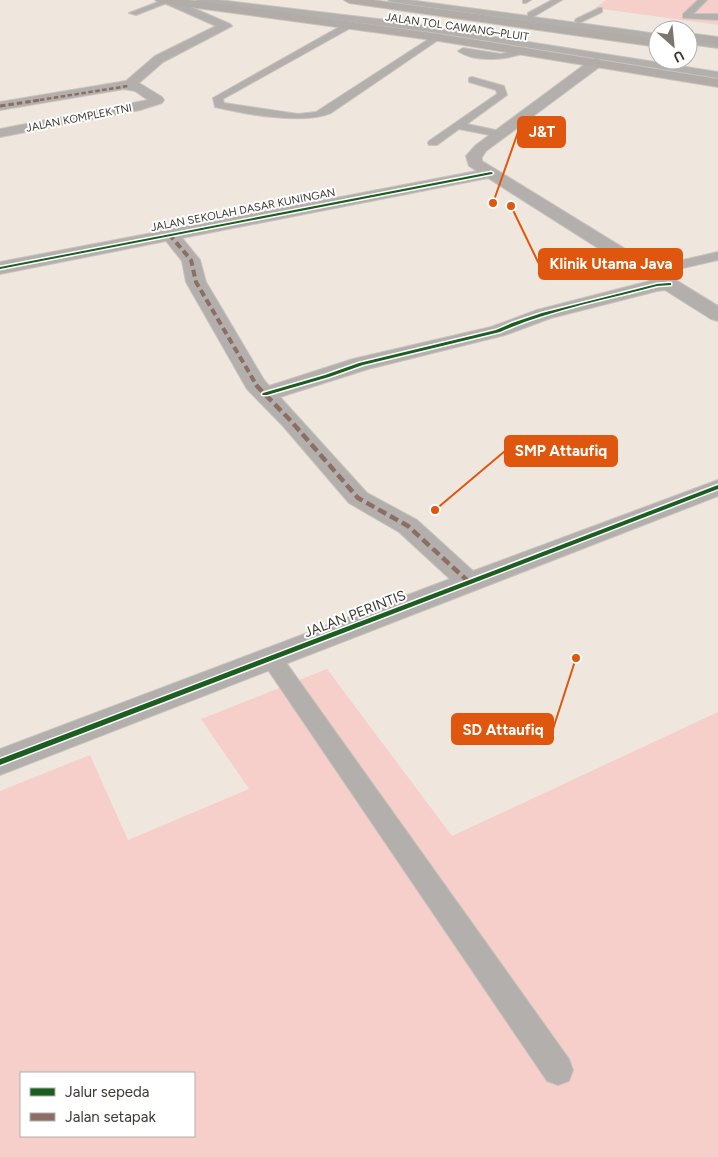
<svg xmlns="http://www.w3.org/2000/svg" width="718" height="1157" font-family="Figtree,sans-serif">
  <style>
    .green { fill: #f6cfca; fill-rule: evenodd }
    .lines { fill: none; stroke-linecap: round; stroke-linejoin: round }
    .lane-casing { stroke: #cac4bd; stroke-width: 2 }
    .street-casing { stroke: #cac4bd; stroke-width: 2 }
    .highway-casing { stroke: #cac4bd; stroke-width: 2 }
    .lane { fill: #b3afad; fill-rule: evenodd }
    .street { fill: #b3afad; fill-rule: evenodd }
    .highway { fill: #b1aca7; fill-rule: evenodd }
    .quiet-far3 { stroke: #8d6e63; stroke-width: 2.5; stroke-dasharray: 4.5 2.5; stroke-linecap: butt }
    .quiet-far2 { stroke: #8d6e63; stroke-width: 3; stroke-dasharray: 5.5 3; stroke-linecap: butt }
    .quiet-far1 { stroke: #8d6e63; stroke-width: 4; stroke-dasharray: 7 4; stroke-linecap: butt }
    .quiet { stroke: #8d6e63; stroke-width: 4.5; stroke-dasharray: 9 4.5; stroke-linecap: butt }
    .cycleway-casing { stroke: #fff; stroke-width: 3 }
    .cycleway { fill: #1b5e20; fill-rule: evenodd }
    .labels { text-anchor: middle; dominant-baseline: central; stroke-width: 4; stroke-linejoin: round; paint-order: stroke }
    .far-street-label { font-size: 11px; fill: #3c3731; stroke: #fff }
    .street-label { font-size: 14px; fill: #3c3731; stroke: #fff }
    .leader { fill: none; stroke: #df570e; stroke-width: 2 }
    .callout-dot { fill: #df570e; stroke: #fff; stroke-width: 2 }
    .callout { fill: #df570e; stroke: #df570e; stroke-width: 2 }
    .callout-label { font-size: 15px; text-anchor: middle; font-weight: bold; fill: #fff }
  </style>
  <rect width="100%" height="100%" fill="#efe7de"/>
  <g class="green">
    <polygon points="606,0 718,0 718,25 595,8"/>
    <path d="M327,669L452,836L718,712V1157H0V791L90,755L128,840L249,789L201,719ZM21,1073H194V1136H21Z"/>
  </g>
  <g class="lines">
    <defs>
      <g id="lane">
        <polygon points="163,0 172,1 136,15 129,13"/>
        <path d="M195,0H219L395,21L718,72V78L438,33L442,36L441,38L331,113C303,125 245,114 215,107L213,98L348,22H354V26L223,99L224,103L298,114L316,112L438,33L199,2Z"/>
        <polygon points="388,0 409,0 528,16 528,13 552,0 562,0 533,17 578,23 575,21 576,19 599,8 602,8 602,12 579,23 658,34 658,40 392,2"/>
        <polygon points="523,0 531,0 526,3 523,3"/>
        <polygon points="698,0 707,0 693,14 718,14 718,20 683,18 683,14"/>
        <polygon points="688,38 718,42 718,48 688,44"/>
        <path d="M523,47L528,50L526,52C509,60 474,63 458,51L463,48L501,54Z"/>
        <polygon points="472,77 504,86 507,95 467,124 500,131 505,134 500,137 459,129 437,145 429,145 428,143 429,141 497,94 496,90 469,82 469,78"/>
        <polygon points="718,252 718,260 648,276 641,272 643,269"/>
        <polygon points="272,651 280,654 569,1059 573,1070 569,1081 558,1085 547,1081 264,664 261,659 264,654"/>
      </g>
      <g id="street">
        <polygon points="163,0 175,0 230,24 232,26 163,62 139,83 162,97 164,100 162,103 140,110 0,137 0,129 148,100 135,91 124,89 0,110 0,102 126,81 155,56 216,26 164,3"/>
        <path d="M597,58L603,62L602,65L486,151L482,157V161L718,306V321L711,319L665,290L657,291L551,318L505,335L368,369L280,397L367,493L417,520L473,571L718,480V496L0,775V749L450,579L399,532L349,503L283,426L247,389L186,282L182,261L166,241L0,274V262L477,171L469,166L466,156L476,145L592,59ZM488,178L650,281L537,310L491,327L353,359L269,386L264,380L206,282L200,260L182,238Z"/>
      </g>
      <g id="highway">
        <polygon points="155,0 188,0 230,5 439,34 718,79 718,87 439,41 160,3"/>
        <polygon points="344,0 373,0 658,39 658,47 349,3"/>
        <polygon points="688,33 718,37 718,45 688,41"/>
      </g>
    </defs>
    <use href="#lane" class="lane-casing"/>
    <use href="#street" class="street-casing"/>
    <use href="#highway" class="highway-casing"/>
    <use href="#lane" class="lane"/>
    <use href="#street" class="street"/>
    <use href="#highway" class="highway"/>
    <polyline class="quiet-far3" points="33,101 128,86"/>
    <polyline class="quiet-far2" points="0,106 41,100"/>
    <polyline class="quiet-far1" points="169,234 191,260 196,282 257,386"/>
    <polyline class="quiet" points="256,385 291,421 358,498 408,526 470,583"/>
    <defs>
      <g id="cycleway">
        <polygon points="491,172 493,173 492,174 0,269 0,267"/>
        <path d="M669,283H671V285L657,286C605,300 549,310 500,332L363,365L329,377L267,395H263L262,394L263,393L325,375L359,363L496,330L512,323L542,313L657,284Z"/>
        <polygon points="718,485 718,489 0,765 0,759"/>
      </g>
    </defs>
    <use href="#cycleway" class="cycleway-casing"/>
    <use href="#cycleway" class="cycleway"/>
  </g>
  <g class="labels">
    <g class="far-street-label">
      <text transform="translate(457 27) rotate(8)">JALAN TOL CAWANG–PLUIT</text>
      <text transform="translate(79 118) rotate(-11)">JALAN KOMPLEK TNI</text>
      <text transform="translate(243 210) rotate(-11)">JALAN SEKOLAH DASAR KUNINGAN</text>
    </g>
    <g class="street-label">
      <text transform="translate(355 614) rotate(-21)">JALAN PERINTIS</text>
    </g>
  </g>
  <path class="leader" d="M493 203L518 132M511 206L539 264M435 510L505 451M576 658L553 729"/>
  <g class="callout-dot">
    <circle cx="493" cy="203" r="5"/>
    <circle cx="511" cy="206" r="5"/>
    <circle cx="435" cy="510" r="5"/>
    <circle cx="576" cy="658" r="5"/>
  </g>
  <g class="callout">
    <rect x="518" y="117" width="47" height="30" rx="5"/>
    <rect x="539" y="249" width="143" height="30" rx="5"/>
    <rect x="505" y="436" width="112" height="30" rx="5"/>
    <rect x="452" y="714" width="101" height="30" rx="5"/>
  </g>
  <g class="callout-label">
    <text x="542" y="137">J&amp;T</text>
    <text x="611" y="269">Klinik Utama Java</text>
    <text x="561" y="456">SMP Attaufiq</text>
    <text x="503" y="735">SD Attaufiq</text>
  </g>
  <rect x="20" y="1072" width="175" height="65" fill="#ffffff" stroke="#b1afad"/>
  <rect x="30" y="1088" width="25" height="8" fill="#1b5e20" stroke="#b1afad"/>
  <text x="65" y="1097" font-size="15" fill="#3c3731">Jalur sepeda</text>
  <rect x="30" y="1113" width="25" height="8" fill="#8d6e63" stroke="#b1afad"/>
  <text x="65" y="1122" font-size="15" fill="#3c3731">Jalan setapak</text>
  <g transform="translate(673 45) rotate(153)"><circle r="24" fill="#ffffff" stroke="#b1afad"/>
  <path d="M0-4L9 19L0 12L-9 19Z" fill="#7b756e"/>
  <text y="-8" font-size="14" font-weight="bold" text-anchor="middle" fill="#3c3731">U</text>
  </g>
</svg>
